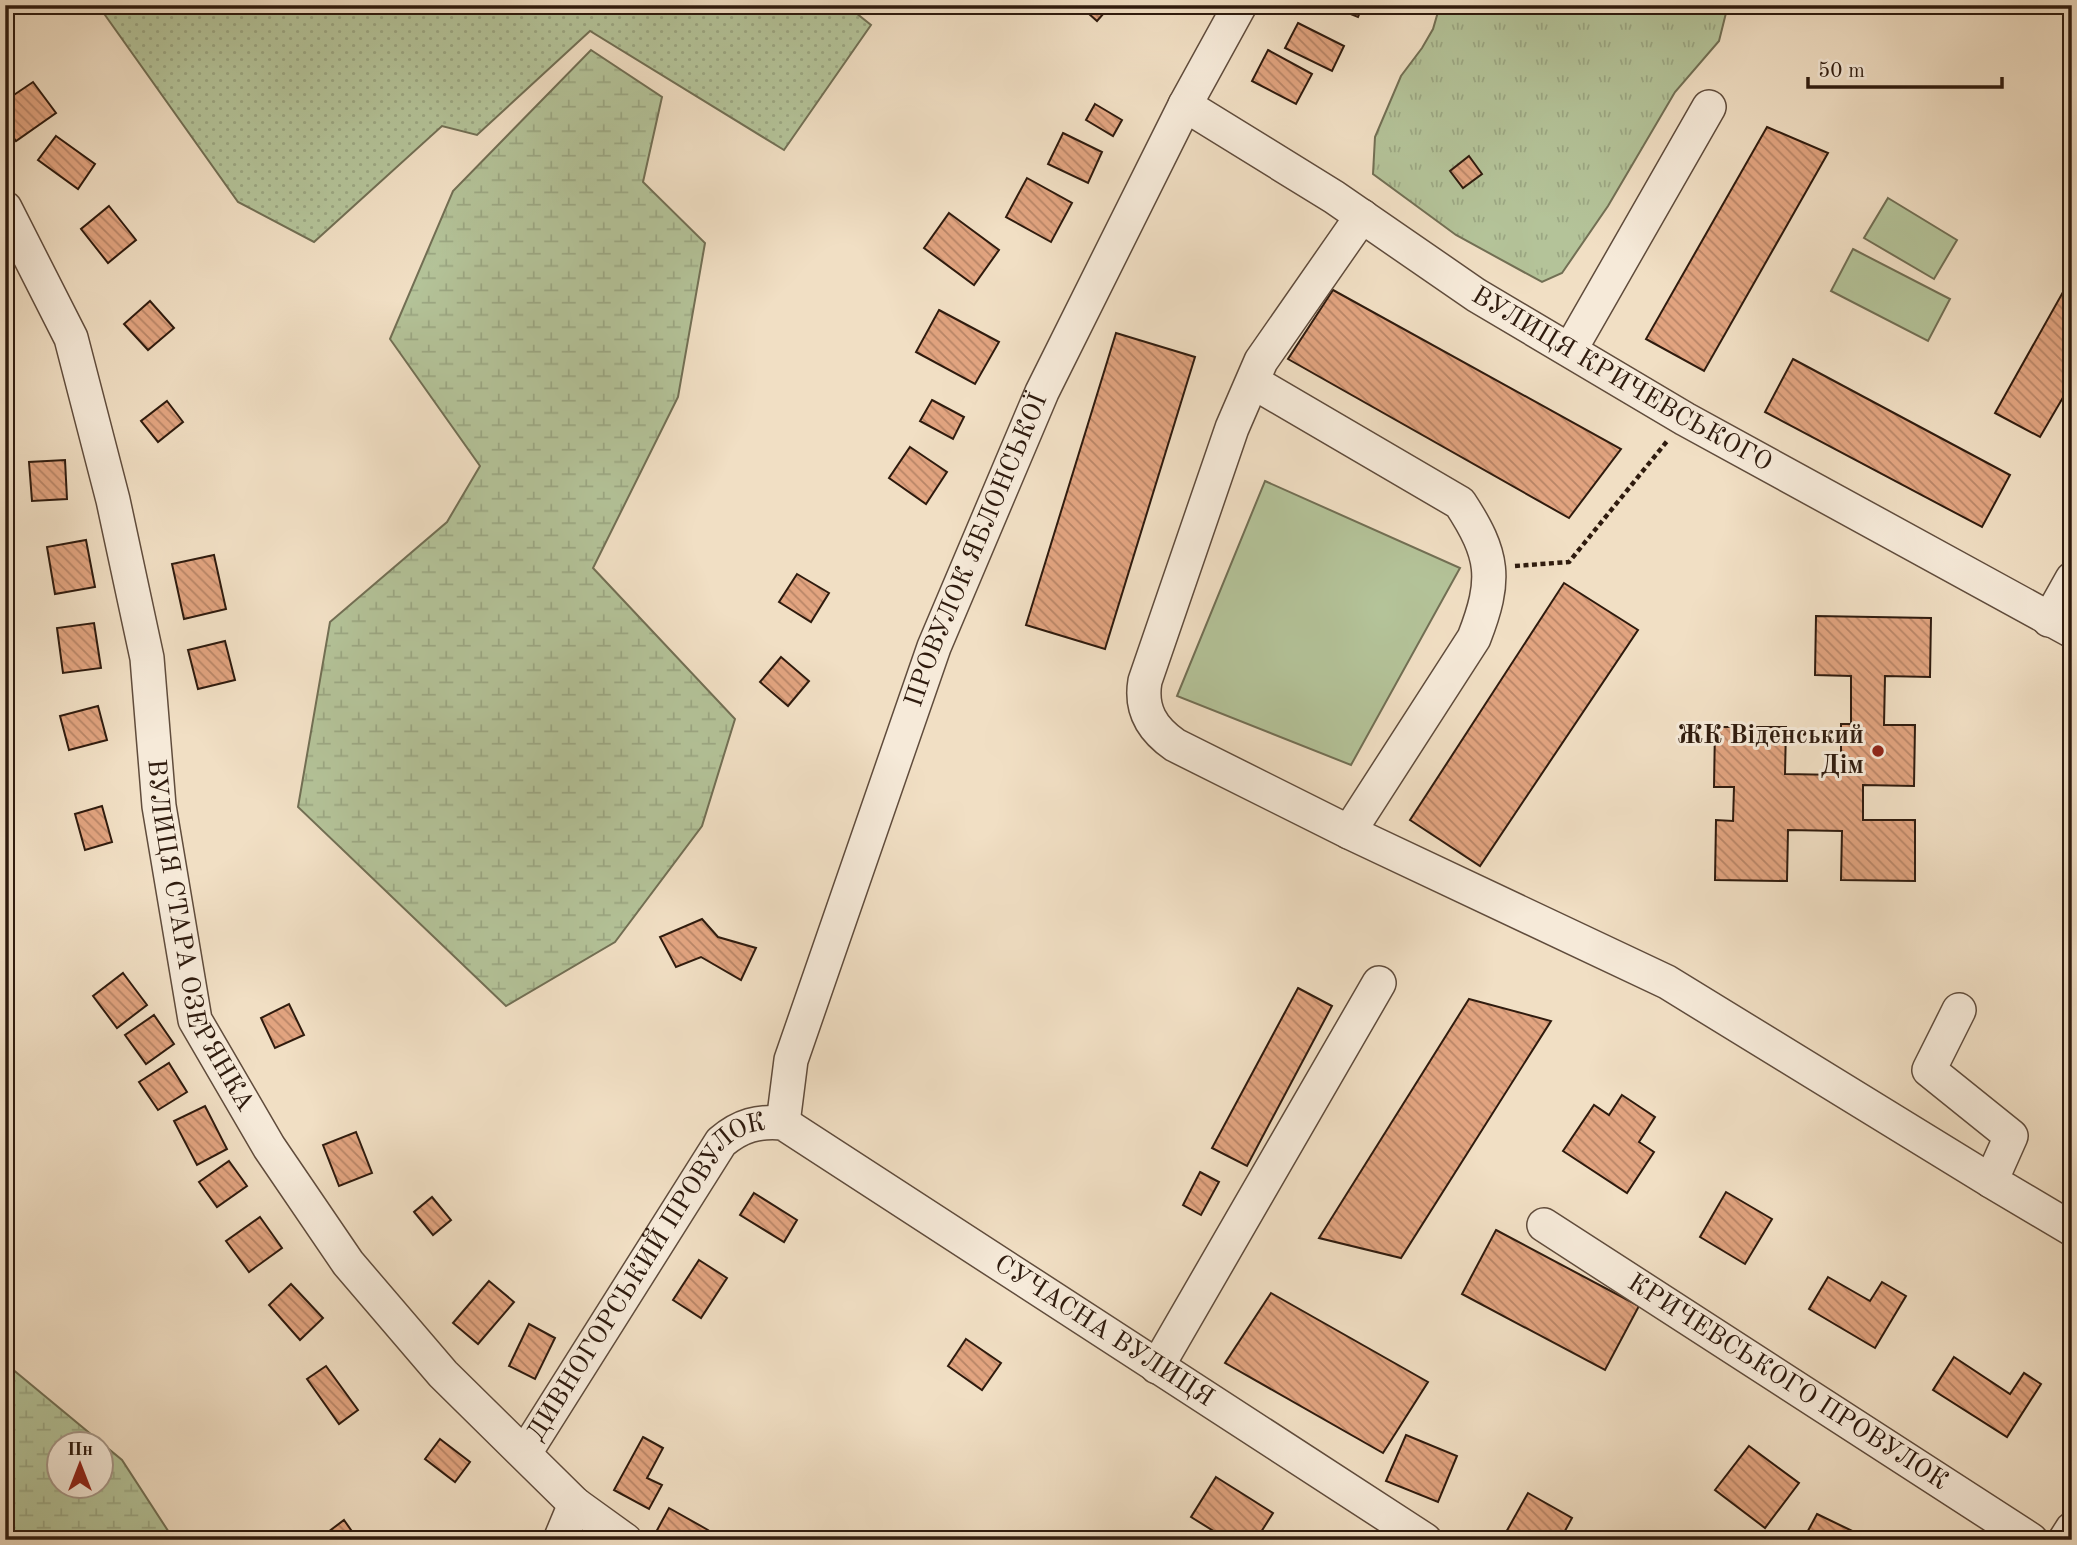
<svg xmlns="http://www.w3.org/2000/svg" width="2077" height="1545" font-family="'Old Standard TT',serif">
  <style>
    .grass { fill: url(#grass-tufts); stroke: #726f54; stroke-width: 2 }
    .wetland { fill: url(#wetland-marsh); stroke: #726f54; stroke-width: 2; fill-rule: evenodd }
    .park { fill: #b4c399; stroke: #726f54; stroke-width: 2 }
    .garden { fill: url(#garden-dots); stroke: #726f54; stroke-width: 2 }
    .building { fill: url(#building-back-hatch); stroke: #2f1b0e; stroke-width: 2 }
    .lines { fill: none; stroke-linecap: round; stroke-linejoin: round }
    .minor-casing { stroke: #604c3c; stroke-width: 36 }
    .path { stroke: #2f1b0e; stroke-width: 4.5; stroke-dasharray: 5 3.5; stroke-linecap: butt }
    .minor { stroke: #f6ead9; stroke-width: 33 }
    .poi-dot { fill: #8f2418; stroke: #f6ead9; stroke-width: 2.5 }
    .labels { text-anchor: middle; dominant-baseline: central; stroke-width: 6; stroke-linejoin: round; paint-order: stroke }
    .street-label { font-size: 26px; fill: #2f1b0e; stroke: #f6ead9 }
    .poi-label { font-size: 26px; font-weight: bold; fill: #2f1b0e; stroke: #f6ead9; text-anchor: end }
  </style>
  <defs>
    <pattern id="grass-tufts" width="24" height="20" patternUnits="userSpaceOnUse" patternTransform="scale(1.75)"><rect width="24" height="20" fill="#b4c399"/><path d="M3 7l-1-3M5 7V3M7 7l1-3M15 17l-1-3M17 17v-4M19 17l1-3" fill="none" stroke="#9ba783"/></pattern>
    <pattern id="wetland-marsh" width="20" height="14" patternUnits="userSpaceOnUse" patternTransform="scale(1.75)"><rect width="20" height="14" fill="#b4c399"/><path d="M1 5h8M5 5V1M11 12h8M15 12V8" fill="none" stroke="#9ba783"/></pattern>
    <pattern id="garden-dots" width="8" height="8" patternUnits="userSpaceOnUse" patternTransform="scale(1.75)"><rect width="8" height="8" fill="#b4c399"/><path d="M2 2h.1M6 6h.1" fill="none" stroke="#9ba783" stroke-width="1.8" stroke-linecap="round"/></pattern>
    <pattern id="building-back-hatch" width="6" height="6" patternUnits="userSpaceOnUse" patternTransform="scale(1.75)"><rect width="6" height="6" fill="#e2a480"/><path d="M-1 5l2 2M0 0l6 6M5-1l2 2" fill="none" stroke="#b88567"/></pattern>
  </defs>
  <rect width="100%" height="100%" fill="#f1dfc4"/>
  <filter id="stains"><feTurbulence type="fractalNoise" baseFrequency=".00286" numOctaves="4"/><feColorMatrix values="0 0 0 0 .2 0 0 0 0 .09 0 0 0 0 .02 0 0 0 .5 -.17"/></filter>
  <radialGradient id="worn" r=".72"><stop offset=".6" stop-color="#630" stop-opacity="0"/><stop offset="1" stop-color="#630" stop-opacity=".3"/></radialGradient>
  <polygon class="grass" points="1440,5 1728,5 1719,41 1675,92 1608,206 1562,273 1542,282 1456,235 1373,174 1375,137 1401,76 1422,48 1433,29"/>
  <g class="wetland">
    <polygon points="591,50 662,97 643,182 705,243 678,397 593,568 735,719 702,826 615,942 506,1006 298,807 330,622 447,522 480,466 390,339 453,191"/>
    <path d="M5,1363L122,1460L174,1540H5ZM60,1444H102V1486H60Z"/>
  </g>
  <g class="park">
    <polygon points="1888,198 1957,240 1934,279 1864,238"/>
    <polygon points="1853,249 1950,299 1928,341 1831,291"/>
    <polygon points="1265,481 1460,568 1351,765 1177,696"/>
  </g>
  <polygon class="garden" points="107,5 846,5 871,25 784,150 590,31 477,135 442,126 314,242 238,202 100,8"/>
  <g class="building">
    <polygon points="1079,5 1111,5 1097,21"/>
    <polygon points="1328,5 1363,5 1358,17"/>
    <polygon points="1298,23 1344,46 1332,71 1285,48"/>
    <polygon points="1268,50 1312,74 1296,104 1252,81"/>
    <polygon points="33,82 56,113 16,141 5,126 5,101"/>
    <polygon points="1095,104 1122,120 1113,136 1086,120"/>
    <polygon points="1767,127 1828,153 1704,371 1646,339"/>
    <polygon points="1063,133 1102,152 1088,183 1048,164"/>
    <polygon points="56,136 95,164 78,189 38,160"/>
    <polygon points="1469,156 1482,174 1463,188 1450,171"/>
    <polygon points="1027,178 1072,203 1051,242 1006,217"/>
    <polygon points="109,206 136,240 108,263 81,229"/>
    <polygon points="949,213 999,250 974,285 924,248"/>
    <polygon points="2072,276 2072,382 2040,437 1995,413"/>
    <polygon points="1333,290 1621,449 1569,518 1288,359"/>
    <polygon points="150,301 174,328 148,350 124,324"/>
    <polygon points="939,310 999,342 975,384 916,352"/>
    <polygon points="1116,333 1195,357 1105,649 1026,625"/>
    <polygon points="1793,359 2010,475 1982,527 1765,412"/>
    <polygon points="932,400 964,417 953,439 920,421"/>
    <polygon points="167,401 183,422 158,442 141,421"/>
    <polygon points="910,447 947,472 926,504 889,478"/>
    <polygon points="65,460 67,499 32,501 29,462"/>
    <polygon points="86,540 95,587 55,594 47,547"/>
    <polygon points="214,555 226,609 184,619 172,564"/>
    <polygon points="797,574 829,593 811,622 779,602"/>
    <polygon points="1564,583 1638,630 1480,866 1410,820"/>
    <polygon points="1816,616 1931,618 1930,677 1885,676 1884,725 1915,725 1914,786 1863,785 1863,820 1915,820 1915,881 1841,880 1842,831 1788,830 1787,881 1715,880 1716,820 1733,821 1734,787 1714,787 1715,727 1786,727 1785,774 1841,775 1841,724 1851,724 1851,676 1815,675"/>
    <polygon points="94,623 101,668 63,673 57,628"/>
    <polygon points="225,641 235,680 198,689 188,650"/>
    <polygon points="781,657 809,681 788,706 760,682"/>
    <polygon points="98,706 107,740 69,750 60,716"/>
    <polygon points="102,806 112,842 85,850 75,814"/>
    <polygon points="702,919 718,937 756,948 741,980 701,957 676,967 660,937"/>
    <polygon points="123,973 147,1005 117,1028 93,996"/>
    <polygon points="1298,988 1332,1006 1247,1166 1212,1148"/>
    <polygon points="1469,999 1551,1021 1401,1258 1319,1238"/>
    <polygon points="289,1004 304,1035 275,1048 261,1018"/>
    <polygon points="154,1015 174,1044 146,1064 125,1035"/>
    <polygon points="169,1063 187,1092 158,1110 139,1082"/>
    <polygon points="1622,1095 1655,1117 1639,1142 1654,1152 1627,1193 1563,1151 1594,1105 1609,1115"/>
    <polygon points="205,1106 227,1149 197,1165 174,1121"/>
    <polygon points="356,1132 372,1173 339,1186 323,1145"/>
    <polygon points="229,1161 247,1186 217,1207 199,1182"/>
    <polygon points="1200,1172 1219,1182 1201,1215 1183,1205"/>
    <polygon points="1726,1192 1772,1219 1745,1264 1700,1237"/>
    <polygon points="754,1193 797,1220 784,1242 740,1215"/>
    <polygon points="432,1197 451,1220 433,1235 414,1212"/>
    <polygon points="260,1217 282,1248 249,1272 226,1241"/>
    <polygon points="1496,1230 1639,1306 1605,1370 1462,1294"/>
    <polygon points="699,1260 727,1278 701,1318 673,1300"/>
    <polygon points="1828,1277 1870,1301 1882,1282 1906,1296 1875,1348 1809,1309"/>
    <polygon points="489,1281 514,1302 478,1344 453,1323"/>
    <polygon points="291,1284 323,1318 300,1340 269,1305"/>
    <polygon points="1271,1293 1428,1382 1383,1453 1225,1363"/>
    <polygon points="529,1324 555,1338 535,1379 509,1366"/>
    <polygon points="966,1339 1001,1363 982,1390 948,1366"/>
    <polygon points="1954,1357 2010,1394 2024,1373 2041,1384 2007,1437 1933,1390"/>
    <polygon points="326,1366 358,1410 339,1424 307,1379"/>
    <polygon points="1406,1435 1457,1456 1438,1502 1386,1481"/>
    <polygon points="643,1437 663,1448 647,1478 662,1485 649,1509 614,1490"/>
    <polygon points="440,1439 470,1462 455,1482 425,1459"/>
    <polygon points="1749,1446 1799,1483 1765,1528 1715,1490"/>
    <polygon points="1216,1477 1273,1513 1256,1540 1228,1540 1191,1517"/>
    <polygon points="1528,1493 1572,1518 1560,1540 1515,1540 1505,1534"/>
    <polygon points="669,1508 708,1530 702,1540 670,1540 656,1532"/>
    <polygon points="1817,1514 1869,1539 1803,1540"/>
    <polygon points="344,1520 358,1540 321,1540 320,1538"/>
  </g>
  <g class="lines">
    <defs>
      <g id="minor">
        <path id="s1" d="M1185,105L1334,197L1476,295L1685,419L2072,631"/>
        <path id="s2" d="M5,208L71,338L113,500L147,658L159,806L195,1020L269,1147L348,1263L443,1374L575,1504L625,1540"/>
        <path d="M1362,216L1261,361L1232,428L1145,681C1140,710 1152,729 1175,745L1349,832L1667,982L1991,1181"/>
        <polyline points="1570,350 1709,107"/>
        <path d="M1253,382L1460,503C1494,555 1497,579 1474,638L1349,832"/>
        <polyline points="2049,620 2072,579"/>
        <polyline points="1959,1010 1929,1070 2011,1136 1991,1181 2072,1229"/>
        <path id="s3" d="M783,1123L791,1060L934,647L1042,392L1185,105L1240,5"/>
        <path id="s4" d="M1544,1225L2031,1540"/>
        <polyline points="1157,1367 1379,983"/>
        <path id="s5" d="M525,1453L721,1142C741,1125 758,1121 783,1123L1425,1540"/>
        <polyline points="560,1540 575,1504"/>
        <polyline points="2065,1540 2072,1529"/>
      </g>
    </defs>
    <use href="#minor" class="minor-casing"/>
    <polyline class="path" points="1515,566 1569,562 1668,440"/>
    <use href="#minor" class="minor"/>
  </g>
  <circle class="poi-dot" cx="1878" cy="751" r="7"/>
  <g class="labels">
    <g class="street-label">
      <text stroke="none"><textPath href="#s1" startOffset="516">ВУЛИЦЯ КРИЧЕВСЬКОГО</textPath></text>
      <text stroke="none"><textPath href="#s3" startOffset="606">ПРОВУЛОК ЯБЛОНСЬКОЇ</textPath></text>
      <text stroke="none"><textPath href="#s2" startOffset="760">ВУЛИЦЯ СТАРА ОЗЕРЯНКА</textPath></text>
      <text stroke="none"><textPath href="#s5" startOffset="217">ДИВНОГОРСЬКИЙ ПРОВУЛОК</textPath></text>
      <text stroke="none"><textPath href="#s5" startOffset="817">СУЧАСНА ВУЛИЦЯ</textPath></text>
      <text stroke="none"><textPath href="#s4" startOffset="290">КРИЧЕВСЬКОГО ПРОВУЛОК</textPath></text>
    </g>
    <g class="poi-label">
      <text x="1864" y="736">ЖК Віденський<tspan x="1864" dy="30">Дім</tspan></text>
    </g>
  </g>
  <rect width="2077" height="1545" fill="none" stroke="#f1dfc4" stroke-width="28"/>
  <rect x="7" y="7" width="2063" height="1531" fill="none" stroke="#2f1b0e" stroke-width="3.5"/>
  <rect x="14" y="14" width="2049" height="1517" fill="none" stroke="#2f1b0e" stroke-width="2"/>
  <g transform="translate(80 1465)"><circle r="33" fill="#f6ead9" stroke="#a69788" stroke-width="2"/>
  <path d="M0-5L12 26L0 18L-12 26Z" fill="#8f2418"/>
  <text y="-10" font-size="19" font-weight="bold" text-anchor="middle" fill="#2f1b0e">Пн</text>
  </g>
  <path d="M1808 77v10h194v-10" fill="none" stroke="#2f1b0e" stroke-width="3.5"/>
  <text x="1818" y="77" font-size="21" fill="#2f1b0e" stroke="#f6ead9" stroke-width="5" paint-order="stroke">50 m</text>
  <rect width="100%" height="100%" filter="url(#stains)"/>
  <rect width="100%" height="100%" fill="url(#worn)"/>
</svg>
